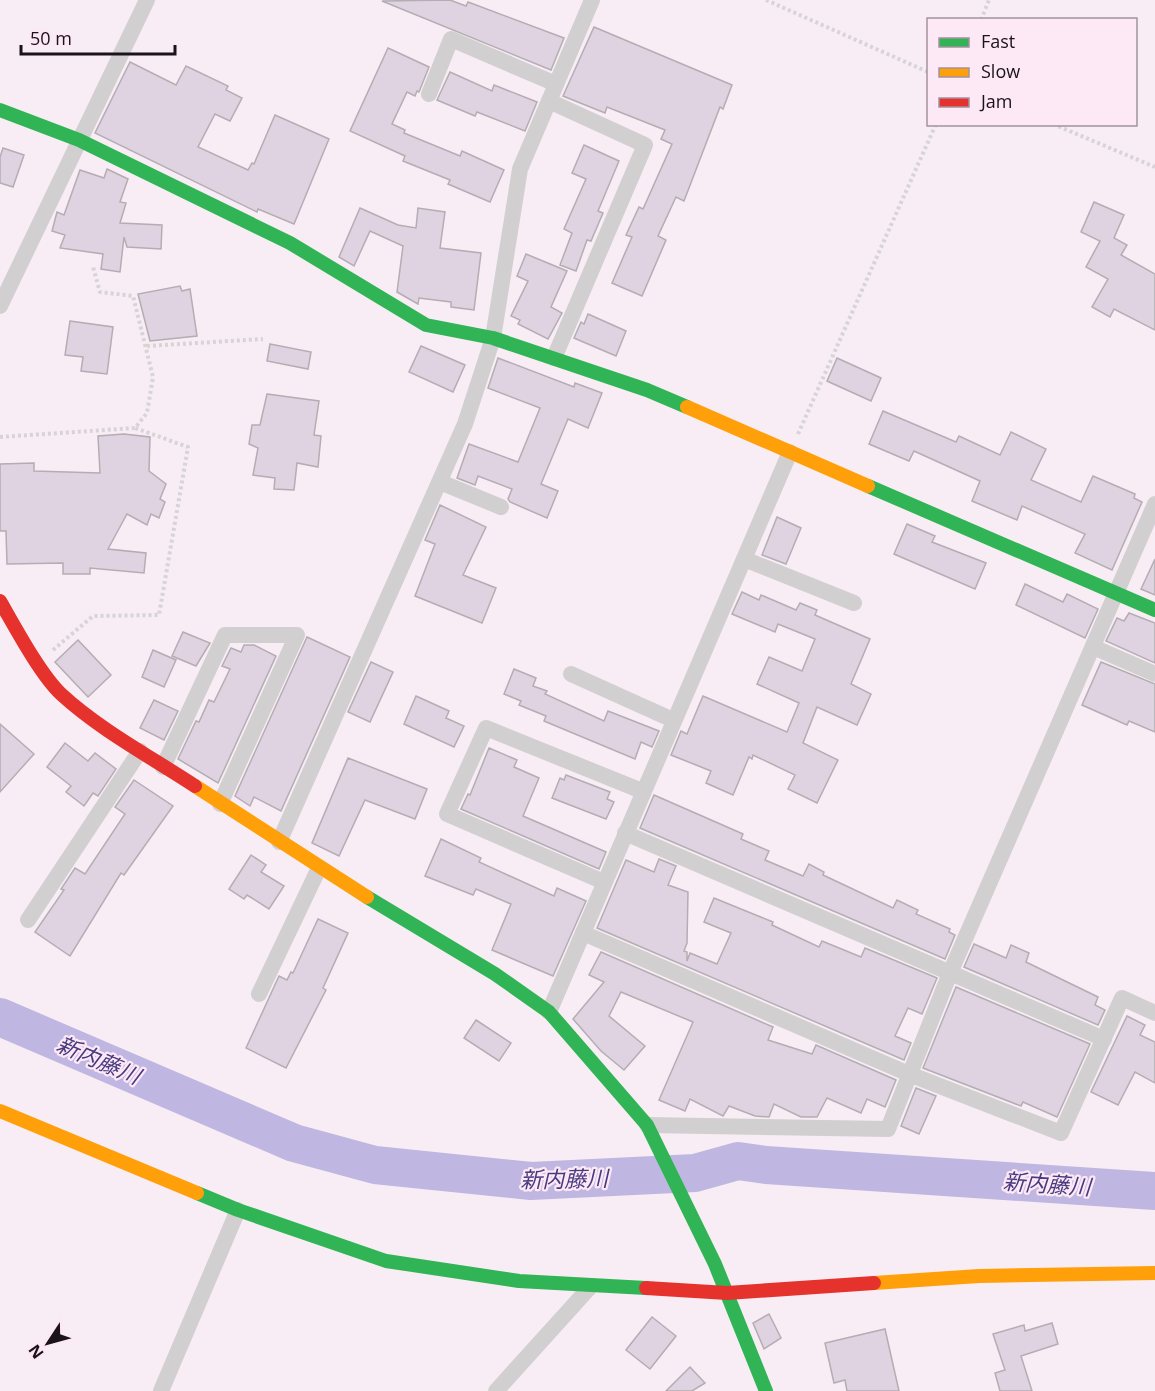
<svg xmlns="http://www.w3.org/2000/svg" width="1155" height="1391" font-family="'Open Sans','Noto Sans JP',sans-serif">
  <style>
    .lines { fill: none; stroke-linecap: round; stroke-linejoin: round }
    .river { stroke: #bfb7e1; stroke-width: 38 }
    .building { fill: #dfd3e1; stroke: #b4adb3; stroke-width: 1.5 }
    .path { stroke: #d7d4d6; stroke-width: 4; stroke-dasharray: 3 3; stroke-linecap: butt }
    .street { stroke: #d2cfd1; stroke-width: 16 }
    .fast { stroke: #30b455; stroke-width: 14 }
    .slow { stroke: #ff9f0a; stroke-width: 14 }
    .jam { stroke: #e5322d; stroke-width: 14 }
    .labels { text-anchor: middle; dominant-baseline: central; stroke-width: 4.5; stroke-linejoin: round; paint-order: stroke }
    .water-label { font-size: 22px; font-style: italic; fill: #473a7f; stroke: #fde8f5 }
  </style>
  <rect width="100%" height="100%" fill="#f8edf4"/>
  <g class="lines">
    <polyline class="river" points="0,1017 294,1143 375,1165 531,1181 695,1173 738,1161 766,1165 1155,1191"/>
  </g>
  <g class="building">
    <polygon points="450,0 466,6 468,2 564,38 551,70 382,1"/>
    <polygon points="594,27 732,85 723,109 720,107 684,201 676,197 658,236 666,240 642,296 612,283 632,237 626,235 639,207 643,209 672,144 661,139 665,130 607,107 605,113 563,96"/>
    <polygon points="388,48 429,67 419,92 417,91 415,96 407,92 392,124 405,130 404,133 460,156 462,151 504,170 490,202 448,184 450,180 403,161 405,156 350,131"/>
    <polygon points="130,62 176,85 186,66 228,86 226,90 242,98 230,121 215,114 198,147 248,170 252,163 254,164 275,115 329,139 294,224 258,209 257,212 95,133"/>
    <polygon points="450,72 492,91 494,85 537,102 525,131 477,112 475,116 437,100"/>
    <polygon points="584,145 619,161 598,211 603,213 591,241 587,240 576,271 560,265 572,233 564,229 586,179 572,173"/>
    <polygon points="3,148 24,155 13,187 0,183 0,157"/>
    <polygon points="107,169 128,179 120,202 126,203 120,223 162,225 161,249 127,247 124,237 120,272 101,269 103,254 60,248 65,235 52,231 57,212 64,215 80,170 104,178"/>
    <polygon points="1094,202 1124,215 1114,238 1127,245 1121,255 1155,274 1155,330 1114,309 1110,317 1092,307 1108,279 1086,267 1100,241 1081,232"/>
    <polygon points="360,208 398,225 416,228 418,208 445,212 440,248 481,253 474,310 451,307 451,302 419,298 418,304 397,292 403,246 370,231 354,266 339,257"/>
    <polygon points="526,254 567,271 551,307 562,313 548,339 518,324 520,320 511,316 528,281 517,276"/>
    <polygon points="180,286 182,291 190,289 197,336 150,341 138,294"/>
    <polygon points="588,314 626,331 616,356 574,338 581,322 584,324"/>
    <polygon points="70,321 113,327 107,374 81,371 83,357 65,355"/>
    <polygon points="270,344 311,352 308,369 267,361"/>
    <polygon points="421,346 465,365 453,392 409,372"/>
    <polygon points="498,358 574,387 575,383 602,393 588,428 568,419 541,484 558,491 547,518 510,502 508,499 512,489 478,476 475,485 457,478 469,444 518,462 540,408 488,388"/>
    <polygon points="837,358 881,378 871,401 827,381"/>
    <polygon points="267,394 319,401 314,435 321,436 318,467 297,463 294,490 274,489 275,478 253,475 258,448 249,444 252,425 260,425"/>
    <polygon points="883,411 956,442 959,436 1000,455 1011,432 1046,449 1031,480 1081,502 1093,476 1135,494 1134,498 1142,502 1112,570 1075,553 1085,534 1022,506 1017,520 972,501 980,481 914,451 909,461 869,444"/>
    <polygon points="124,434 150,437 149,471 166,484 160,499 165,502 159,518 151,514 147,525 127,514 108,549 146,553 144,573 90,568 90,574 63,574 63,563 7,564 6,531 0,531 0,464 34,463 34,471 100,473 98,436"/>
    <polygon points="440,505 486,527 463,575 496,588 482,623 415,596 435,544 425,540"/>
    <polygon points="777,517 801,528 786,564 762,555"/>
    <polygon points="907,524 935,536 932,542 986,563 975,589 894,554"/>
    <polygon points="1155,559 1155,595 1141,589"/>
    <polygon points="1025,584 1063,602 1067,594 1098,609 1085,638 1016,605"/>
    <polygon points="742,592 759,600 761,595 796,610 800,603 817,610 815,615 870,639 851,684 871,694 857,725 817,707 803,743 838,760 817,803 788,789 795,775 753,755 752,759 749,757 733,795 706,783 711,771 671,755 681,731 687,734 703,696 787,732 799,703 757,684 769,657 802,671 815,639 778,624 775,632 732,614"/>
    <polygon points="1129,613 1155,623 1155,663 1106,641 1117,618 1124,621"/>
    <polygon points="183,632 210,643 196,666 172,656"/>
    <polygon points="307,637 350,657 281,811 254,797 250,806 235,796"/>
    <polygon points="78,640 111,675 88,697 55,662"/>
    <polygon points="244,645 254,645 276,656 218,783 178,759 196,721 199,722 209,700 214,702 230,669 222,666 231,648 241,652"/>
    <polygon points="153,650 176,660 164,687 142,677"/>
    <polygon points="371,662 393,672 370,722 348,712"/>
    <polygon points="1101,662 1155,684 1155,732 1129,721 1127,725 1082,705"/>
    <polygon points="514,669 536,678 533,686 547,691 545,694 604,721 608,711 659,731 652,747 641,742 635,759 544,721 546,716 519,705 521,701 504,694"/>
    <polygon points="416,696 449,711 446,718 464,726 454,747 404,724"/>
    <polygon points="154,700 178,711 164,740 140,728"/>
    <polygon points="0,724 34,754 0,792"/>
    <polygon points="65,743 88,761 95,753 116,769 98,796 93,793 84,806 66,792 71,786 47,767"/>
    <polygon points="489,748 517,760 514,767 539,778 523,816 606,852 599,869 461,809 468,794 470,795"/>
    <polygon points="348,758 427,789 415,819 365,800 339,856 312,843"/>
    <polygon points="566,775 610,792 607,799 614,802 606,819 552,798 560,778 564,780"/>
    <polygon points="134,780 173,806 124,875 121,873 70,956 35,932 64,890 61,889 75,868 85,874 125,814 115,807"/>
    <polygon points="654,795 743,834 741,839 769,851 765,860 803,876 809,864 824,872 823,875 893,908 897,900 918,910 916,914 950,929 949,932 955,935 945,959 640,828"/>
    <polygon points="441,839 481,858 479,862 554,896 557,888 586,901 553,976 492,950 511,904 476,889 473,895 425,876"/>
    <polygon points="251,855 266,865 261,872 284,886 269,909 247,895 244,899 229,889"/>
    <polygon points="659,859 676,866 668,885 688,892 687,943 684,951 687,952 687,961 690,953 717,964 731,933 704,922 714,898 773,922 772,925 819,947 822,941 861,957 865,948 937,978 922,1014 908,1008 895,1036 911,1043 904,1060 597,928 626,860 654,872"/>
    <polygon points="318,919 348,933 323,988 326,990 286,1068 246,1048 279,976 287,980 291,972 293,973"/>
    <polygon points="974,944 1006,958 1011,945 1029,953 1026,962 1098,997 1095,1005 1105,1010 1098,1025 964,967"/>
    <polygon points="601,952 773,1027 768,1040 812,1054 816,1045 896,1080 885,1107 867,1099 861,1113 827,1098 817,1117 801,1117 774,1104 769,1117 755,1116 729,1106 723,1116 690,1099 685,1111 659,1100 693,1022 621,992 609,1016 645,1046 624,1070 601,1051 573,1019 604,982 589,975"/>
    <polygon points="956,987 1090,1044 1057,1117 1023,1102 1021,1106 923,1068"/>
    <polygon points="1127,1016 1145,1025 1140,1035 1155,1042 1155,1083 1135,1072 1118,1105 1091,1092"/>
    <polygon points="476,1020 511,1043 499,1061 464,1038"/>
    <polygon points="916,1088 936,1096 919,1134 901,1126"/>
    <polygon points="769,1314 781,1338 764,1349 753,1323"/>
    <polygon points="652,1317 676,1336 650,1369 626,1350"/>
    <polygon points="1052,1323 1058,1344 1021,1356 1032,1391 1000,1391 995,1373 1005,1370 993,1334 1024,1325 1025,1331"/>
    <polygon points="885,1329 899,1391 847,1391 845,1380 834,1383 825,1343"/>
    <polygon points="690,1367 705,1383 692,1391 666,1391"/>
  </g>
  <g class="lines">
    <g class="path">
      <polyline points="766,0 928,72"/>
      <polyline points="981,20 989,0"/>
      <polyline points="1053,124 1155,167"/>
      <polyline points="147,346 263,339"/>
      <polyline points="798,434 936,124"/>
      <polyline points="0,437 135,428 147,413 153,377 133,296 100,292 93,267"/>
      <polyline points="53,650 93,616 159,615 188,447 135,428"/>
    </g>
    <g class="street">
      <polyline points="429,94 451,39 556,84"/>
      <polyline points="549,101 645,145 554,358"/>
      <polyline points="0,306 147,0"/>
      <polyline points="440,482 501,507"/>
      <polyline points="744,559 854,603"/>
      <polyline points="1093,647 1155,674"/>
      <polyline points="571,674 673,720"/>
      <polyline points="163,767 225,635 297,635 220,804"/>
      <polyline points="625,833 1104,1039"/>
      <polyline points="279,842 465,424 493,338 520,169 592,0"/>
      <polyline points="604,882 447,814 486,728 642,791"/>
      <polyline points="28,920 140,751"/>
      <polyline points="583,933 909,1074 1061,1133 1122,998 1155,1013"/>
      <polyline points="259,994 319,868"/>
      <polyline points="549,1012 790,452"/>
      <polyline points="647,1125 888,1129 950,973 1155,504"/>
      <polyline points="161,1391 238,1210"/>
      <polyline points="496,1391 591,1286"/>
    </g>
    <g class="fast">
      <polyline points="0,110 79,140 290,243 426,325 493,338 647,390 687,407"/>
      <polyline points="868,486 1155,610"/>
      <polyline points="367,897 495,974 549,1012 647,1125 715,1264 766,1391"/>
      <polyline points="197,1193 238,1210 386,1261 519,1281 646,1288"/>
    </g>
    <g class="slow">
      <polyline points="687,407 868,486"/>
      <polyline points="195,786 367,897"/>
      <polyline points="0,1111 197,1193"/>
      <polyline points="874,1283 979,1276 1155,1273"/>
    </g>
    <g class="jam">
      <path d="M0,601C15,627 40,674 61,694C100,730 151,757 195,786"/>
      <polyline points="646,1288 727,1293 874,1283"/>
    </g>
  </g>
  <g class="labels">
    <g class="water-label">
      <text transform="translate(99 1059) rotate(23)">新内藤川</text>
      <text transform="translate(564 1178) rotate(-1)">新内藤川</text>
      <text transform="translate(1047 1183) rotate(4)">新内藤川</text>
    </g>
  </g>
  <rect x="927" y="18" width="210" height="108" fill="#fde8f5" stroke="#a2939d" stroke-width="1.5"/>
  <rect x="939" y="38" width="30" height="9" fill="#30b455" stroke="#a2939d" stroke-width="1.5"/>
  <text x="981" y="48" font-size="18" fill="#1a1318">Fast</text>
  <rect x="939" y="68" width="30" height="9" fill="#ff9f0a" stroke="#a2939d" stroke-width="1.5"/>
  <text x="981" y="78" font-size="18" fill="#1a1318">Slow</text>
  <rect x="939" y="98" width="30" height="9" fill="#e5322d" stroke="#a2939d" stroke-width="1.5"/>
  <text x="981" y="108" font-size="18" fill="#1a1318">Jam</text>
  <g transform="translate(48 1343) rotate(234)" stroke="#fde8f5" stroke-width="4.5" paint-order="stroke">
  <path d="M0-4.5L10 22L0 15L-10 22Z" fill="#1a1318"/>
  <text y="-9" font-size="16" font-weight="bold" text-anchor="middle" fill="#1a1318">N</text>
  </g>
  <path d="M21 45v9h154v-9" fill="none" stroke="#1a1318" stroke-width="3"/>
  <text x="30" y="45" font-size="18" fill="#1a1318" stroke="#fde8f5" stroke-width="4.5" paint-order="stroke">50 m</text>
</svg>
